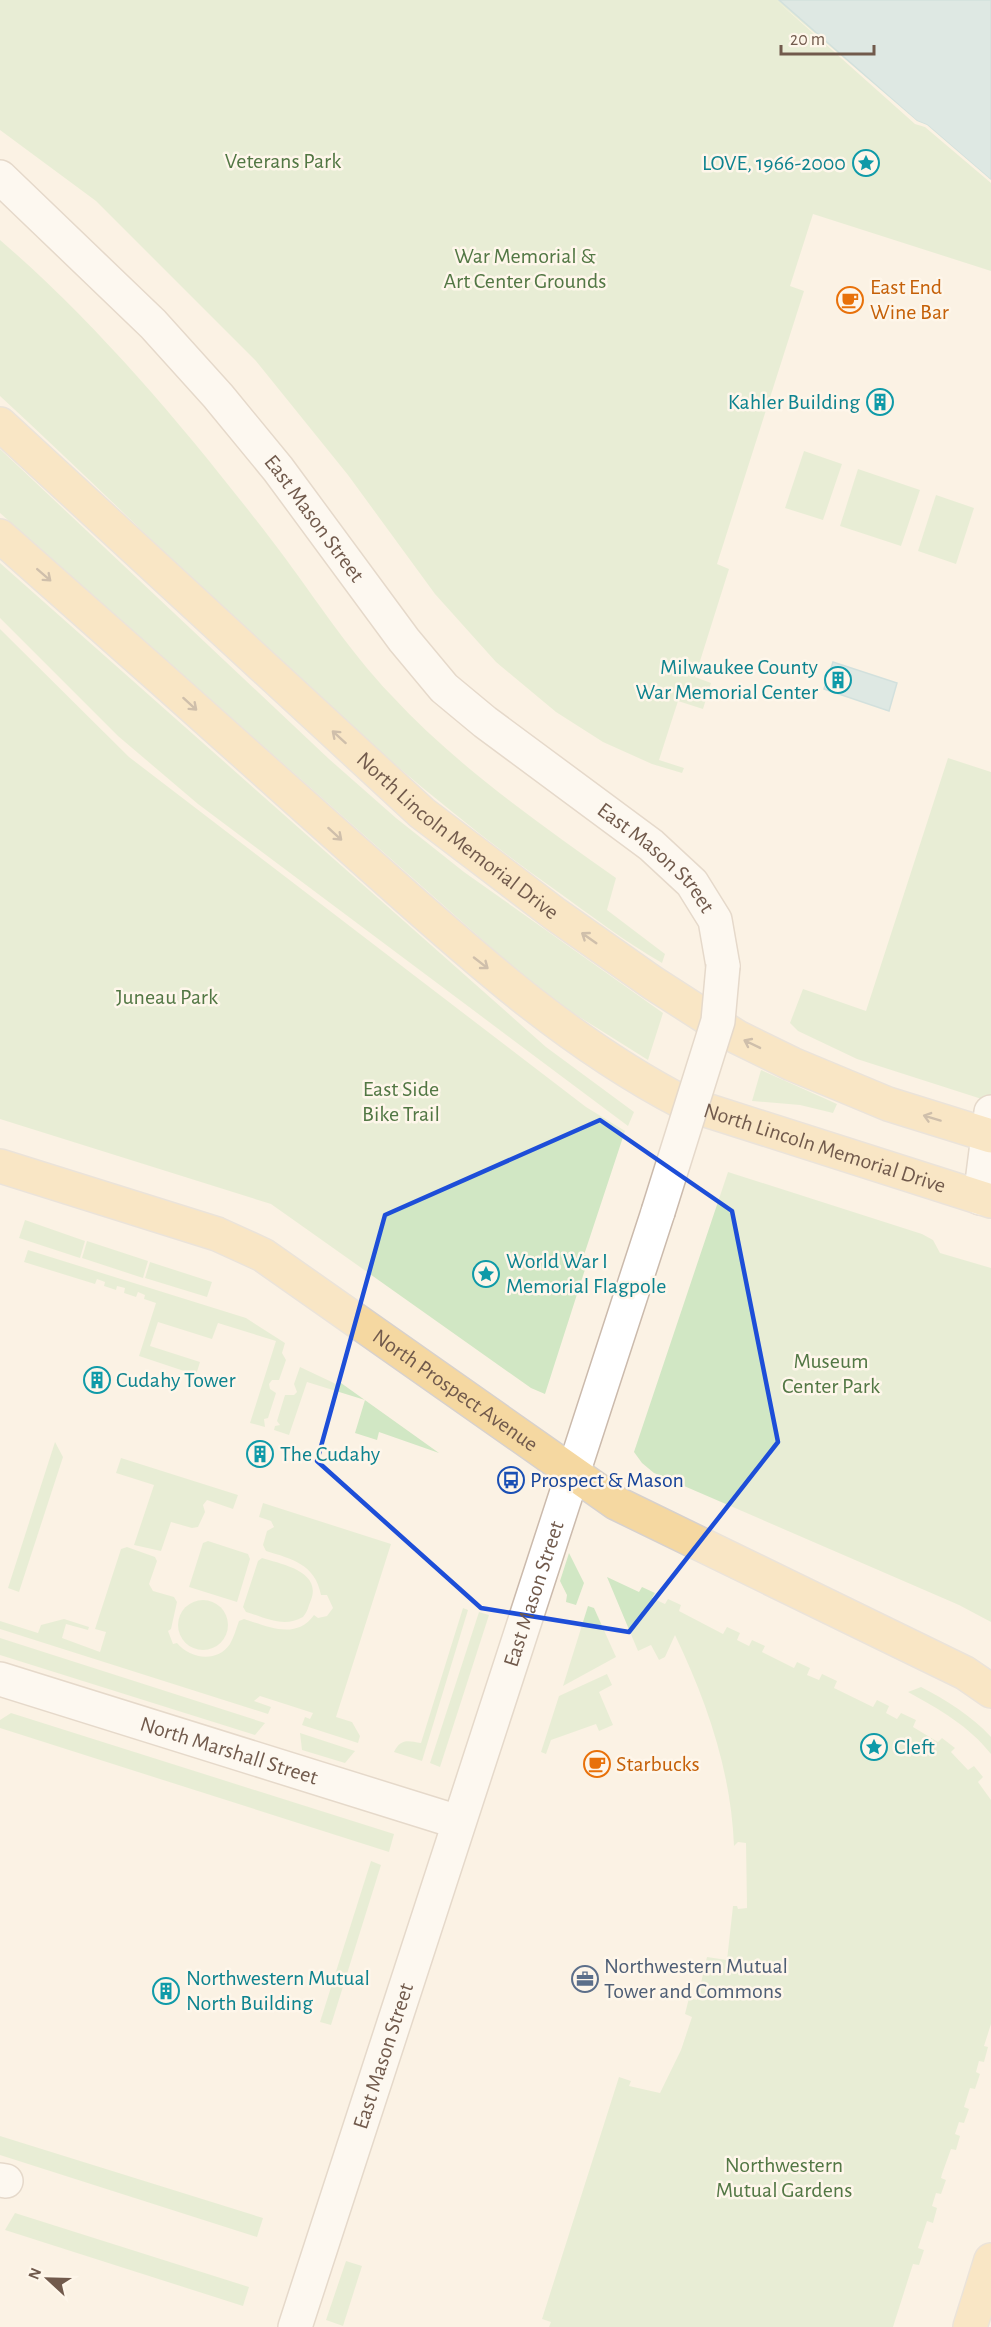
<svg xmlns="http://www.w3.org/2000/svg" width="991" height="2327" font-family="'Alegreya Sans',sans-serif">
  <style>
    .green { fill: #d1e7c4 }
    .water { fill: #badce3; stroke: #a1cbd4; stroke-width: 1.5 }
    .pier { fill: #fbf2e4 }
    .lines { fill: none; stroke-linecap: round; stroke-linejoin: round }
    .minor-casing { stroke: #cbbaac; stroke-width: 36 }
    .major-casing { stroke: #d7d1cd; stroke-width: 36 }
    .minor { stroke: #fff; stroke-width: 33 }
    .major { stroke: #f5d8a1; stroke-width: 33 }
    .minor-bridge-casing { stroke: #cbbaac; stroke-width: 36; stroke-linecap: butt }
    .minor-bridge { stroke: #fff; stroke-width: 33 }
    .oneway { stroke: #998066 }
    .marked { fill: none; stroke: #1d4ed8; stroke-width: 4.5; stroke-linejoin: round }
    .labels { text-anchor: middle; dominant-baseline: central; stroke-width: 5; stroke-linejoin: round; paint-order: stroke }
    .park-label { font-size: 22px; fill: #527744; stroke: #fef6ea }
    .culture-label { font-size: 22px; fill: #0d838f; stroke: #fef6ea; text-anchor: start }
    .food-label { font-size: 22px; fill: #c56008; stroke: #fef6ea; text-anchor: start }
    .street-label { font-size: 22px; fill: #715a4c; stroke: #fef6ea }
    .transit-label { font-size: 22px; fill: #164399; stroke: #fef6ea; text-anchor: start }
    .service-label { font-size: 22px; fill: #4e5e75; stroke: #fef6ea; text-anchor: start }
  </style>
  <rect width="100%" height="100%" fill="#fbf2e4"/>
  <g class="green">
    <polygon points="0,0 779,0 917,121 927,125 991,180 991,271 813,214 790,286 804,291 717,564 729,569 695,677 711,683 703,709 678,701 659,760 684,768 682,773 652,764 603,742 556,712 496,662 435,594 348,475 256,361 96,201 0,130"/>
    <path d="M0,240C100,326 190,434 270,538C311,591 346,648 392,696C458,767 537,822 616,878L607,910L665,954L662,963C625,942 589,914 554,889C352,746 182,564 0,396Z"/>
    <polygon points="0,449 329,759 396,818 464,872 663,1013 648,1060 554,1001 513,967 0,513"/>
    <polygon points="804,451 842,464 823,520 785,508"/>
    <polygon points="858,469 920,490 901,546 840,526"/>
    <polygon points="936,495 974,508 956,564 918,551"/>
    <polygon points="0,563 546,1047 634,1112 628,1126 198,804 118,736 0,618"/>
    <polygon points="0,629 129,757 586,1107 625,1131 584,1255 589,1257 545,1394 531,1388 271,1204 0,1119"/>
    <polygon points="948,758 991,772 991,1102 857,1059 798,1031 790,1023 803,989 866,1011"/>
    <polygon points="761,1070 837,1104 833,1113 800,1105 752,1101"/>
    <polygon points="728,1172 922,1234 933,1240 940,1253 991,1268 991,1622 959,1605 654,1473 642,1463 634,1452"/>
    <polygon points="25,1220 85,1241 80,1258 19,1238"/>
    <polygon points="87,1241 148,1261 143,1278 82,1258"/>
    <polygon points="28,1250 246,1318 285,1343 282,1353 286,1360 279,1380 272,1380 269,1384 270,1389 276,1393 268,1418 264,1419 265,1427 250,1423 276,1341 218,1323 212,1339 158,1322 150,1346 200,1362 196,1375 139,1356 156,1303 144,1299 145,1295 138,1292 136,1297 124,1293 125,1288 117,1286 116,1290 104,1286 105,1282 97,1279 95,1284 24,1262"/>
    <polygon points="150,1262 212,1282 207,1297 145,1278"/>
    <polygon points="300,1367 336,1384 341,1383 439,1453 379,1432 377,1440 355,1433 365,1400 307,1382 289,1435 274,1430 275,1426 280,1425 277,1421 285,1395 294,1395 297,1392 294,1384"/>
    <polygon points="55,1442 63,1457 19,1592 8,1588"/>
    <polygon points="121,1458 238,1495 233,1509 207,1500 203,1505 205,1512 198,1527 192,1528 171,1522 161,1551 134,1545 154,1485 116,1473"/>
    <path d="M263,1503L391,1544L336,1717L352,1722L360,1736L358,1743L302,1725L305,1717L310,1719L313,1713L260,1696L254,1701L271,1707L268,1714L0,1629V1621L38,1633L41,1625L64,1619L89,1627L88,1630L66,1624L62,1638L100,1652L106,1632L95,1629L121,1549L127,1547L155,1557L157,1561L149,1584L153,1591L174,1597L177,1602L171,1629L168,1631L173,1644L177,1643C190,1659 217,1663 230,1644C234,1637 236,1629 239,1621L244,1619C269,1627 296,1640 314,1615L318,1618L327,1616L333,1608L327,1595H321C315,1564 292,1559 266,1551L263,1545L267,1531L274,1527L271,1521L259,1517Z"/>
    <polygon points="208,1541 248,1554 250,1559 237,1602 189,1587 203,1543"/>
    <polygon points="569,1553 584,1583 576,1605 566,1602 567,1595 560,1581"/>
    <path d="M262,1558C281,1564 322,1571 311,1600C308,1607 308,1611 303,1617C284,1628 266,1618 246,1612L243,1607L258,1561Z"/>
    <path d="M607,1577L639,1592L642,1587L655,1593L652,1598L665,1604L668,1599L681,1605L679,1611L723,1634L727,1627L740,1633L737,1640L749,1646L752,1640L765,1646L762,1652L794,1668L797,1662L810,1668L807,1675L819,1680L822,1674L837,1681L834,1688L873,1707L877,1700L889,1706L886,1713L897,1719L901,1713L916,1720L913,1727L938,1742L942,1738L955,1748L951,1752L968,1770L974,1766L983,1777L978,1782L991,1800V2024L984,2046L988,2047L984,2062L979,2061L976,2072L980,2074L975,2089L970,2088L964,2107L969,2109L964,2123L959,2122L955,2134L960,2136L956,2150L951,2149L942,2174L941,2178L946,2180L941,2194L936,2193L932,2206L937,2208L933,2223L927,2221L918,2248L924,2250L919,2265L913,2264L893,2327H549L551,2322L542,2319L619,2077L631,2081L629,2086L660,2093L681,2050L692,2017L685,2014L689,1998L697,2000L707,1957L727,1960L733,1906H737L738,1909L747,1908L746,1843L738,1842L734,1846C731,1771 707,1702 675,1635L665,1657L659,1660L651,1645L638,1651Z"/>
    <circle cx="203" cy="1625" r="25"/>
    <polygon points="588,1606 594,1608 616,1657 563,1686"/>
    <path d="M463,1608L468,1610L422,1761L394,1752C401,1738 408,1741 421,1743Z"/>
    <polygon points="479,1612 489,1615 440,1767 430,1763"/>
    <polygon points="0,1638 265,1723 255,1735 0,1655"/>
    <polygon points="607,1674 612,1685 599,1692 613,1725 599,1731 596,1724 551,1740 546,1754 541,1752 559,1696"/>
    <path d="M921,1687C946,1700 972,1716 991,1737V1754C969,1726 939,1709 908,1692Z"/>
    <polygon points="11,1713 394,1834 389,1852 0,1728 0,1720"/>
    <polygon points="300,1733 355,1751 345,1763 302,1750"/>
    <polygon points="371,1861 381,1865 331,2025 320,2022"/>
    <polygon points="0,2136 263,2218 257,2237 0,2155"/>
    <polygon points="15,2213 249,2287 243,2306 5,2230"/>
    <polygon points="346,2261 362,2266 343,2326 326,2320"/>
  </g>
  <g class="water">
    <polygon points="779,0 991,0 991,180 927,125 917,121"/>
    <polygon points="833,662 897,683 889,711 824,689"/>
  </g>
  <polygon class="pier" points="776,0 917,121 927,125 991,180 991,183 925,127 915,124"/>
  <g class="lines">
    <defs>
      <g id="minor">
        <path id="s1" d="M0,177L153,324L218,396L278,469L404,640L444,688L485,722L651,845L692,883L715,920L723,966"/>
        <polyline points="980,1198 991,1112"/>
        <path id="s2" d="M0,1679L458,1822"/>
        <polyline points="0,2180 6,2181"/>
        <path id="s3" d="M295,2327L658,1212"/>
      </g>
      <g id="major">
        <path id="s4" d="M0,424L422,813L555,914L653,983L737,1037L792,1064L888,1104L991,1136"/>
        <path id="s5" d="M0,536C117,639 234,743 350,847C455,940 558,1038 684,1103L991,1201"/>
        <path id="s6" d="M0,1166L217,1234L263,1255L616,1503L965,1673L991,1691"/>
        <polyline points="970,2327 991,2260"/>
      </g>
    </defs>
    <use href="#minor" class="minor-casing"/>
    <use href="#major" class="major-casing"/>
    <use href="#minor" class="minor"/>
    <use href="#major" class="major"/>
    <defs>
      <polyline id="minor-bridge" points="658,1212 718,1021 723,966"/>
    </defs>
    <use href="#minor-bridge" class="minor-bridge-casing"/>
    <use href="#minor-bridge" class="minor-bridge"/>
  </g>
  <defs><path id="oneway-shaft" d="M-6 0H5M1.5-3L5.5 0L1.5 3" fill="none" stroke-width="1.6" stroke-linecap="round" stroke-linejoin="round" transform="scale(1.5)"/></defs>
  <g class="oneway">
    <use href="#oneway-shaft" transform="translate(44 575) rotate(41)"/>
    <use href="#oneway-shaft" transform="translate(190 704) rotate(42)"/>
    <use href="#oneway-shaft" transform="translate(339 737) rotate(-138)"/>
    <use href="#oneway-shaft" transform="translate(335 834) rotate(42)"/>
    <use href="#oneway-shaft" transform="translate(589 938) rotate(-145)"/>
    <use href="#oneway-shaft" transform="translate(481 963) rotate(38)"/>
    <use href="#oneway-shaft" transform="translate(752 1044) rotate(-154)"/>
    <use href="#oneway-shaft" transform="translate(932 1118) rotate(-163)"/>
  </g>
  <path d="M0 0H991V2327H0ZM600,1120L732,1211L778,1442L629,1632L481,1608L317,1461L385,1215Z" fill="#fbf2e4" fill-opacity=".55" fill-rule="evenodd"/>
  <path class="marked" d="M600,1120L732,1211L778,1442L629,1632L481,1608L317,1461L385,1215Z"/>
  <defs>
    <symbol id="sight-ring" viewBox="-11 -11 22 22"><circle r="9.5" fill="#fef6ea" stroke="#0f9aa8" stroke-width="1.5"/><path d="M0-6L1.8-2.2L6-1.7L2.9 1.2L3.7 5.4L0 3.3L-3.7 5.4L-2.9 1.2L-6-1.7L-1.8-2.2Z" fill="#0f9aa8"/></symbol>
    <symbol id="cafe-ring" viewBox="-11 -11 22 22"><circle r="9.5" fill="#fef6ea" stroke="#e8710a" stroke-width="1.5"/><path d="M-5.5-4.5H6V0H3Q3 3.5 0 3.5H-2.5Q-5.5 3.5-5.5 0ZM3-3.2v2h1.7v-2ZM-6 4.5H4V6H-6Z" fill="#e8710a"/></symbol>
    <symbol id="building-ring" viewBox="-11 -11 22 22"><circle r="9.5" fill="#fef6ea" stroke="#0f9aa8" stroke-width="1.5"/><path d="M-4-6H4V6H1V3H-1V6H-4ZM-2.5-4.3h1.7v1.8h-1.7ZM.8-4.3h1.7v1.8H.8ZM-2.5-1h1.7V.8h-1.7ZM.8-1h1.7V.8H.8Z" fill="#0f9aa8"/></symbol>
    <symbol id="bus-ring" viewBox="-11 -11 22 22"><circle r="9.5" fill="#fef6ea" stroke="#1a4fb4" stroke-width="1.5"/><path d="M-5-6H5V4H4V6H2V4H-2V6H-4V4H-5ZM-3.5-4V0h7V-4ZM-3.5 1.2v1.5H-2V1.2ZM2 1.2v1.5H3.5V1.2Z" fill="#1a4fb4"/></symbol>
    <symbol id="office-ring" viewBox="-11 -11 22 22"><circle r="9.5" fill="#fef6ea" stroke="#5c6f8a" stroke-width="1.5"/><path d="M-6-3h4V-5.5h4V-3h4V5H-6ZM-1-4.5V-3h2v-1.5ZM-6 0V1H6V0Z" fill="#5c6f8a"/></symbol>
  </defs>
  <g fill-rule="evenodd">
    <use href="#sight-ring" x="851" y="148" width="30" height="30"/>
    <use href="#cafe-ring" x="835" y="285" width="30" height="30"/>
    <use href="#building-ring" x="865" y="387" width="30" height="30"/>
    <use href="#building-ring" x="823" y="665" width="30" height="30"/>
    <use href="#sight-ring" x="471" y="1259" width="30" height="30"/>
    <use href="#building-ring" x="82" y="1365" width="30" height="30"/>
    <use href="#building-ring" x="245" y="1439" width="30" height="30"/>
    <use href="#bus-ring" x="496" y="1465" width="30" height="30"/>
    <use href="#sight-ring" x="859" y="1732" width="30" height="30"/>
    <use href="#cafe-ring" x="582" y="1749" width="30" height="30"/>
    <use href="#office-ring" x="570" y="1964" width="30" height="30"/>
    <use href="#building-ring" x="151" y="1976" width="30" height="30"/>
  </g>
  <g class="labels">
    <g class="park-label">
      <text x="283" y="161">Veterans Park</text>
      <text x="525" y="256">War Memorial &amp;<tspan x="525" dy="25">Art Center Grounds</tspan></text>
      <text x="167" y="997">Juneau Park</text>
      <text x="401" y="1089">East Side<tspan x="401" dy="25">Bike Trail</tspan></text>
      <text x="831" y="1361">Museum<tspan x="831" dy="25">Center Park</tspan></text>
      <text x="784" y="2165">Northwestern<tspan x="784" dy="25">Mutual Gardens</tspan></text>
    </g>
    <g class="culture-label">
      <text x="846" y="163" text-anchor="end">LOVE, 1966-2000</text>
      <text x="860" y="402" text-anchor="end">Kahler Building</text>
      <text x="818" y="667" text-anchor="end">Milwaukee County<tspan x="818" dy="25">War Memorial Center</tspan></text>
      <text x="506" y="1261">World War I<tspan x="506" dy="25">Memorial Flagpole</tspan></text>
      <text x="116" y="1380">Cudahy Tower</text>
      <text x="280" y="1454">The Cudahy</text>
      <text x="894" y="1747">Cleft</text>
      <text x="186" y="1978">Northwestern Mutual<tspan x="186" dy="25">North Building</tspan></text>
    </g>
    <g class="food-label">
      <text x="870" y="287">East End<tspan x="870" dy="25">Wine Bar</tspan></text>
      <text x="616" y="1764">Starbucks</text>
    </g>
    <g class="street-label">
      <text stroke="none"><textPath href="#s1" startOffset="465">East Mason Street</textPath></text>
      <text stroke="none"><textPath href="#s4" startOffset="616">North Lincoln Memorial Drive</textPath></text>
      <text stroke="none"><textPath href="#s1" startOffset="951">East Mason Street</textPath></text>
      <text stroke="none"><textPath href="#s5" startOffset="1038">North Lincoln Memorial Drive</textPath></text>
      <text stroke="none"><textPath href="#s6" startOffset="513">North Prospect Avenue</textPath></text>
      <text stroke="none"><textPath href="#s3" startOffset="771">East Mason Street</textPath></text>
      <text stroke="none"><textPath href="#s2" startOffset="240">North Marshall Street</textPath></text>
      <text stroke="none"><textPath href="#s3" startOffset="285">East Mason Street</textPath></text>
    </g>
    <g class="transit-label">
      <text x="530" y="1480">Prospect &amp; Mason</text>
    </g>
    <g class="service-label">
      <text x="604" y="1966">Northwestern Mutual<tspan x="604" dy="25">Tower and Commons</tspan></text>
    </g>
  </g>
  <g transform="translate(48 2279) rotate(292)" stroke="#fef6ea" stroke-width="4.5" paint-order="stroke">
  <path d="M0-4.5L10 22L0 15L-10 22Z" fill="#715a4c"/>
  <text y="-9" font-size="16" font-weight="bold" text-anchor="middle" fill="#715a4c">N</text>
  </g>
  <path d="M781 45v9h93v-9" fill="none" stroke="#715a4c" stroke-width="3"/>
  <text x="790" y="45" font-size="18" fill="#715a4c" stroke="#fef6ea" stroke-width="4.5" paint-order="stroke">20 m</text>
</svg>
